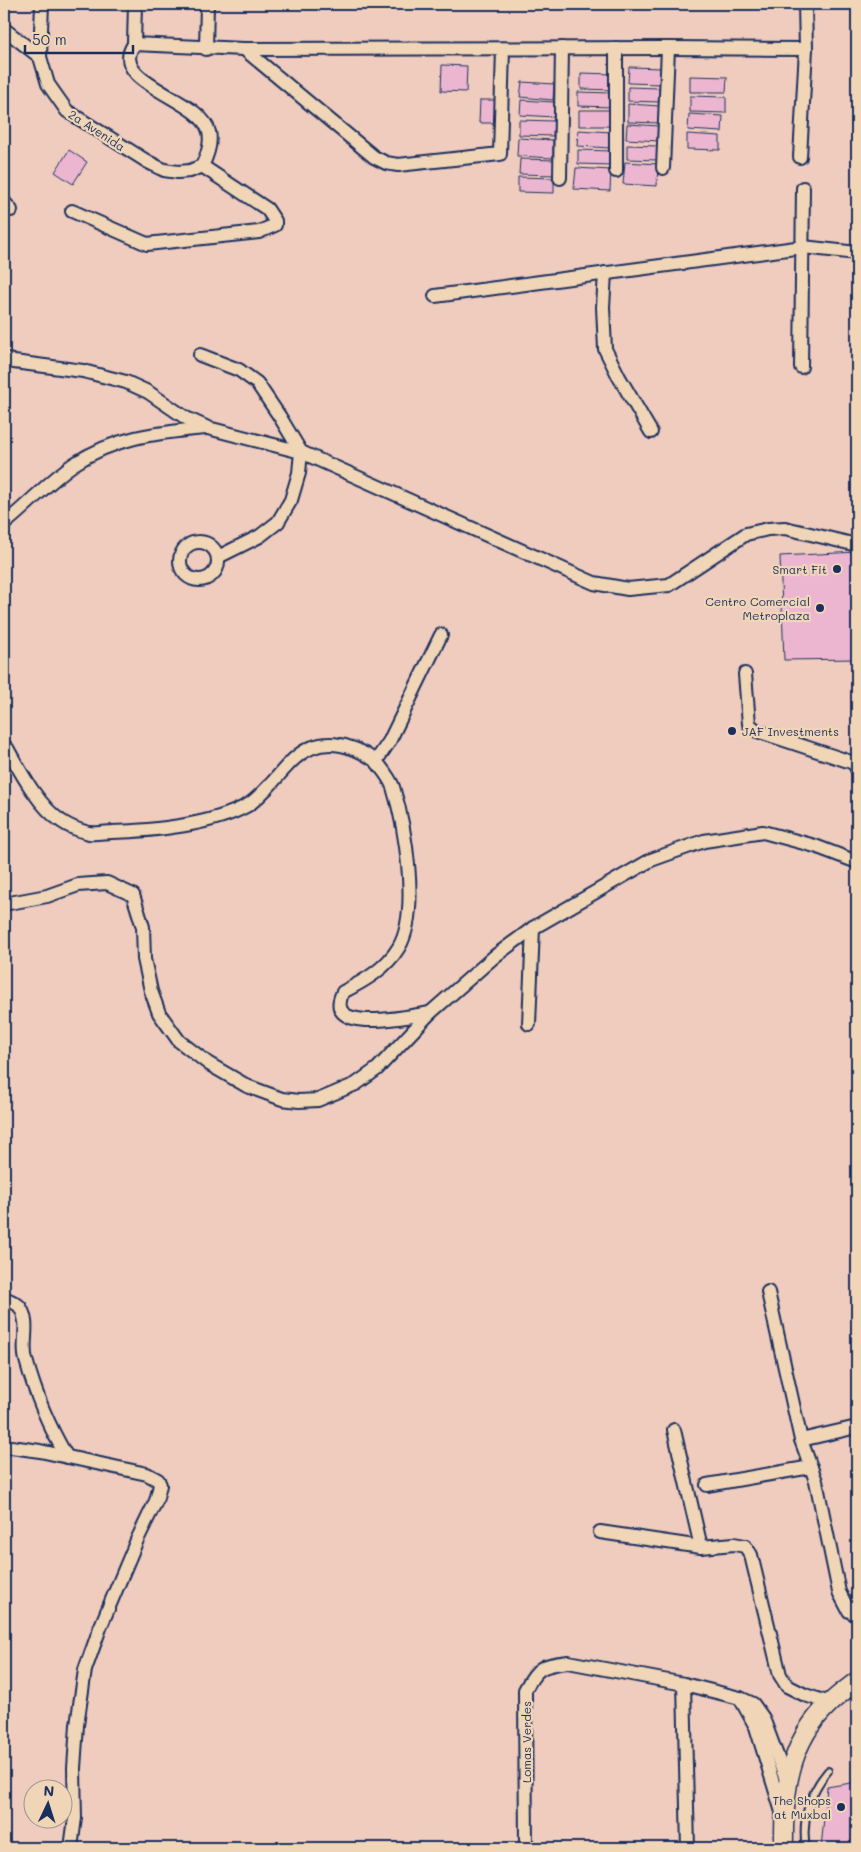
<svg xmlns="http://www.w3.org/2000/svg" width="861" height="1852" font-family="Mali,sans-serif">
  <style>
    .building { fill: #ecb6d0; stroke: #1b2f5e }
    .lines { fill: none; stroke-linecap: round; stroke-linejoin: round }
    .service-casing { stroke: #1b2f5e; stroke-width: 10 }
    .minor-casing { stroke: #1b2f5e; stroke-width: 16 }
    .secondary-casing { stroke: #1b2f5e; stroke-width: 21 }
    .service { stroke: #f0d6b7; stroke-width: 6 }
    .minor { stroke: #f0d6b7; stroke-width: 12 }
    .secondary { stroke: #f0d6b7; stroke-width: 18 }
    .poi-dot { fill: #1b2f5e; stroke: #f0d6b7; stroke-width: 2 }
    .labels { text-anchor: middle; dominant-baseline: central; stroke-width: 4.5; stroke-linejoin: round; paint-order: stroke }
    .street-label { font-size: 12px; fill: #1b2f5e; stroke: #f0d6b7 }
    .poi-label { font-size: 12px; fill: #1b2f5e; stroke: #f0d6b7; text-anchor: end }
  </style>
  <rect width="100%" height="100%" fill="#efccbe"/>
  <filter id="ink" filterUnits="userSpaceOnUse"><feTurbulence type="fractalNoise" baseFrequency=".02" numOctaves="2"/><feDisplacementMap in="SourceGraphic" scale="10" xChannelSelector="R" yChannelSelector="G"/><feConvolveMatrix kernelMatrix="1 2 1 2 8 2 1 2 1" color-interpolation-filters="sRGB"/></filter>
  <g filter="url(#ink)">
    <g class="building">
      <polygon points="442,65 467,66 466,92 441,91"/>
      <polygon points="629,67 662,68 661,84 628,83"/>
      <polygon points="581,73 613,74 613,90 581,89"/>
      <polygon points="690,76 727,77 726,92 690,92"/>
      <polygon points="522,82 554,84 553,100 520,97"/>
      <polygon points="628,87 659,88 659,102 628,101"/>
      <polygon points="578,92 612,93 612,107 578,106"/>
      <polygon points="690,96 726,97 726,113 690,112"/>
      <polygon points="480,100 496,100 496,123 479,123"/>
      <polygon points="521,100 554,102 554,117 520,115"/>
      <polygon points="628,104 660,106 660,123 628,122"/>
      <polygon points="579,110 611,110 610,126 579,126"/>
      <polygon points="689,114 723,116 722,132 688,130"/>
      <polygon points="519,120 554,121 553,136 519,135"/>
      <polygon points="627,124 659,126 659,141 626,139"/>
      <polygon points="578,130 611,132 610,148 577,146"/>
      <polygon points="687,134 720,136 720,150 687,149"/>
      <polygon points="518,138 553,140 553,158 517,156"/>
      <polygon points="627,145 658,146 658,160 627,159"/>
      <polygon points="69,150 87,162 73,184 55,172"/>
      <polygon points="578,150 613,151 612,165 578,164"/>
      <polygon points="520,159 556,160 555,175 519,174"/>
      <polygon points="625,162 658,164 657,186 623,184"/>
      <polygon points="576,168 611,170 610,191 574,189"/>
      <polygon points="518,177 554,178 554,193 518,192"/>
      <polygon points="857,552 857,659 784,660 780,556"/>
      <polygon points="857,1782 857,1827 853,1848 821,1848 827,1787"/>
    </g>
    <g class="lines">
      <defs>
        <path id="service" d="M806,1848C801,1820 810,1792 828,1771"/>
        <g id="minor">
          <path d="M42,4L40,57L48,84L67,111L148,162L164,170L178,172L190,171L202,166C207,156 212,144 209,132C202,98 107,84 134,44L244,49L668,48L806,49"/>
          <polyline points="4,29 40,57"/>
          <polyline points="134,44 135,4"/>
          <polyline points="206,49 207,4"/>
          <polyline points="244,49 374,157 386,163 398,165 500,154 503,49"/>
          <polyline points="800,157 806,49 805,4"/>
          <polyline points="663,168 668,48"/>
          <polyline points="616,171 616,48"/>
          <polyline points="560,178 562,48"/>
          <polyline points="4,202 11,210"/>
          <polyline points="72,211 147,244 259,232 275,225 275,221 267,209 202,166"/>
          <polyline points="605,273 603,307 605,349 619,377 651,432"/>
          <polyline points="435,296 803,247 857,253"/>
          <polyline points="200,355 239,370 257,383 280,417 301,452 299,473 291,500 278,522 260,536 218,557"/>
          <polyline points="4,358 14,362 83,371 126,382 148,392 186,418 208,428 301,452 594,583 628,589 669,585 746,534 768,529 785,528 857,545"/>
          <polyline points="801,367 803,188"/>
          <path d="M4,524C28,505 49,481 74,464C117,436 157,433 206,428"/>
          <circle cx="199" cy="561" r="19"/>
          <polyline points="745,674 749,724 757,731 854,763 857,769"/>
          <path d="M7,748C20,771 39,807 61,821C68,826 81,831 89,833C96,834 105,832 112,832C152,831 213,825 248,805C255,801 262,793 268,787C277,778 284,768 294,759C320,735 350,743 376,761"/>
          <polyline points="4,904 47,896 78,885 107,883 133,895 143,927 144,959 151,991 159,1013 179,1041 209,1064 247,1086 282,1099 299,1101 318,1100 356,1084 377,1069 430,1013 495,956 533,928 651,860 704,841 763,832 815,846 857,862"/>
          <path d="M430,1013C411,1016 321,1036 343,992C364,981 386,969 399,947C420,911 405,826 393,787C390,778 382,769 376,761L389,742L441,635"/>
          <polyline points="529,1024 533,928"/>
          <polyline points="768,1292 801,1440 816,1481 839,1592 849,1611 857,1615"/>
          <path d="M4,1298C9,1300 17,1303 20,1307C31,1324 21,1343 26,1360C35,1393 49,1427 67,1457"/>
          <polyline points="674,1430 701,1547"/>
          <polyline points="801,1440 857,1427"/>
          <polyline points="4,1446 40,1451 147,1474 158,1480 160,1485 156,1501 137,1540 100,1628 85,1670 77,1725 74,1768 75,1818 71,1848"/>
          <polyline points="707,1485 811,1467"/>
          <polyline points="600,1532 701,1547 734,1544 745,1546 751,1555 780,1675 787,1686 805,1695 830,1703"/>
          <polyline points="684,1684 688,1848"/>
          <polyline points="740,1698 756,1727 782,1812"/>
          <path d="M526,1848L525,1690C537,1667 542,1665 568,1662L684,1684L740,1698L753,1704L763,1718L788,1785"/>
        </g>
        <path id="secondary" d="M784,1848C783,1794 788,1742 830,1703C838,1695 848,1688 857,1681"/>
      </defs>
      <use href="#service" class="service-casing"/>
      <use href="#minor" class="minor-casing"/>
      <use href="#secondary" class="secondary-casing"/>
      <use href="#service" class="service"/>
      <use href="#minor" class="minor"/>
      <use href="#secondary" class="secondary"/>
    </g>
  </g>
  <g class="poi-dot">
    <circle cx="837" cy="569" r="5"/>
    <circle cx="820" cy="608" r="5"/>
    <circle cx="732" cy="731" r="5"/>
    <circle cx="841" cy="1807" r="5"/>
  </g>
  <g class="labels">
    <g class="street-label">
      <text transform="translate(97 130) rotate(33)">2a Avenida</text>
      <text transform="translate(526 1742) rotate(-90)">Lomas Verdes</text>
    </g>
    <g class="poi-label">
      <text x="827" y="569">Smart Fit</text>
      <text x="810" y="601">Centro Comercial<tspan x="810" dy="14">Metroplaza</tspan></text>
      <text x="742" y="731" text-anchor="start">JAF Investments</text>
      <text x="831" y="1800">The Shops<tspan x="831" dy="14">at Muxbal</tspan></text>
    </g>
  </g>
  <rect width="861" height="1852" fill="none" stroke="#f0d6b7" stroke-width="20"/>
  <rect x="10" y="10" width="841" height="1832" fill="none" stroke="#1b2f5e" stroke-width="2" filter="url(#ink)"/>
  <g transform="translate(48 1804) rotate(4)"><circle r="24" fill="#f0d6b7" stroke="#9b9393"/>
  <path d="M0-4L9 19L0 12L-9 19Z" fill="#1b2f5e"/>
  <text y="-8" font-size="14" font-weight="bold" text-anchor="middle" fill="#1b2f5e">N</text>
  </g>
  <path d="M25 45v8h108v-8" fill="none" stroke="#1b2f5e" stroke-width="2.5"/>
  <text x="32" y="45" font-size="15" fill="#1b2f5e" stroke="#f0d6b7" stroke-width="4" paint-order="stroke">50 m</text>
</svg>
